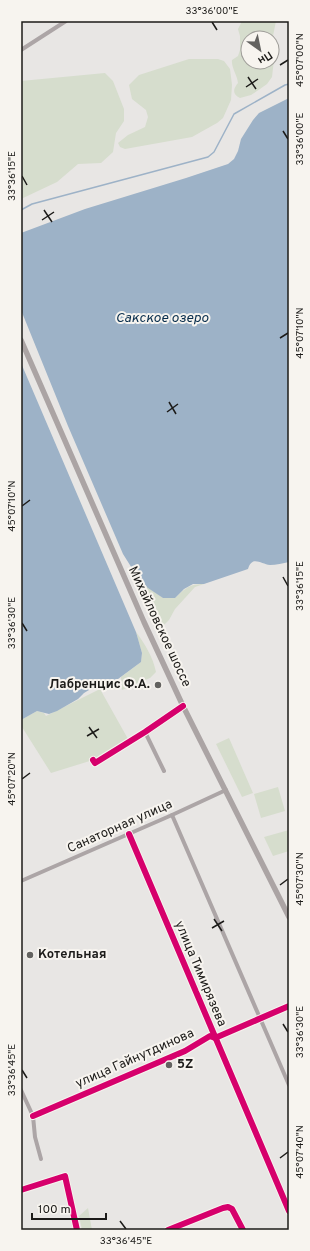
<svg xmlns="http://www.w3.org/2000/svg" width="310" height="1251" font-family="Overpass,sans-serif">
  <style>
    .green { fill: #d6ddcd; fill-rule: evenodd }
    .water { fill: #9db2c7 }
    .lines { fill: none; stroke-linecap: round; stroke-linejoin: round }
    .stream { stroke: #9db2c7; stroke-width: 1.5 }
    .street { stroke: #aca5a6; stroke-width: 4 }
    .secondary { stroke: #aba4a4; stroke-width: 5.5 }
    .cycleway-casing { stroke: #f7f4ef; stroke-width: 8 }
    .cycleway { stroke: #d6006c; stroke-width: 6 }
    .ticks { fill: none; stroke: #1c1b19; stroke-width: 1.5 }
    .poi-dot { fill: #636260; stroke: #f7f4ef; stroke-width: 1.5 }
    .labels { text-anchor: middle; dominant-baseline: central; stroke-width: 4; stroke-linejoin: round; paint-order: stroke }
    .street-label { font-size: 13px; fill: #1c1b19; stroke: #f7f4ef }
    .poi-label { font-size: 13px; font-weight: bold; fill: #1c1b19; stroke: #f7f4ef; text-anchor: start }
    .water-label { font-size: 14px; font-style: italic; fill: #082d4c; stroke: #f7f4ef }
    .neatline { fill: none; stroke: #1c1b19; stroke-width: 1.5 }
    .ticks-label { font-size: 10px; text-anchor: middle; fill: #1c1b19 }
  </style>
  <rect width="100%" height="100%" fill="#e8e6e4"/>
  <g class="green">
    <path d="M242,21H276L273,36L275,44V51L272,77L267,84L260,89L251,95L240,98C232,94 233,89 238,83C237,75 231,67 232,60L238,56L240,50V36L238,29ZM248,38H272V62H248Z"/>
    <polygon points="189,59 218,59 224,61 230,69 232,85 231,100 223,118 217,123 192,137 125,149 120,147 118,143 128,135 145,127 148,117 146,110 132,99 129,85 139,75"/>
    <polygon points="105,73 113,81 124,109 124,121 116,133 113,152 101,163 78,164 57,182 21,199 21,81"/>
    <path d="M140,581L163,598H175C186,588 189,584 204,584L195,587L175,609L169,620L161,628Z"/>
    <path d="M136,632C145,644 153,657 156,672L150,678L122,690L121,677L141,662L142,653Z"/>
    <polygon points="100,689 128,739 93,760 51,773 22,727 21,728 21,720 37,711 44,713 46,716"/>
    <polygon points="229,738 253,793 242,797 216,744"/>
    <polygon points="278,787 285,811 261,818 254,794"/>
    <polygon points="289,830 289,851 273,856 264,837"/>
    <polygon points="88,1208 92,1230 82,1230 79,1216"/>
  </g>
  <g class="water">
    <path d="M289,98V562C283,563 276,565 270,565C261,564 252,555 248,569L204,584H193L184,589L175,598H163L148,588L140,581L123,554L68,426L21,310V233L85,209L186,178L228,164L234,159L238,151L241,139L253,120L259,113Z"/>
    <polygon points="21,363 136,632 142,653 141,662 118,679 99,684 84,693 78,699 57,711 49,714 37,711 21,720"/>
  </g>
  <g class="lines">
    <polyline class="stream" points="21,210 32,204 208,157 214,152 234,114 285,85 289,84"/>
    <g class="street">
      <polyline points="21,50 66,21"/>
      <polyline points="145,732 164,771"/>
      <polyline points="93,760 95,763 145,732 183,706"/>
      <polyline points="172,815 289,1085"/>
      <polyline points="129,834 289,1211"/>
      <polyline points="21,881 172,815 226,790"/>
      <polyline points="21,1090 33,1116 35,1137 41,1159"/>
      <polyline points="33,1116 185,1051 210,1036 215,1038 289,1006"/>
      <polyline points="21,1190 65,1176 77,1230"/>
      <polyline points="168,1230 223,1208 228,1207 232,1209 243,1230"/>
    </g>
    <polyline class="secondary" points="21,340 144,622 183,706 289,917"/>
    <defs>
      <g id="cycleway">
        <polyline points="93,760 95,763 145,732 183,706"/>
        <polyline points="129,834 289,1211"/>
        <polyline points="33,1116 185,1051 210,1036 215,1038 289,1006"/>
        <polyline points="21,1190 65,1176 77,1230"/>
        <polyline points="168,1230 223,1208 228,1207 232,1209 243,1230"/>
      </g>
    </defs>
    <use href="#cycleway" class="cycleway-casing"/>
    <use href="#cycleway" class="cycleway"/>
  </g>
  <path class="ticks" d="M212,22L217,30M280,65L288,60M248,77L256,89M246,87L258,79M283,131L288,139M22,176L27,185M44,210L52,222M42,220L54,212M280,338L288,333M169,402L176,414M167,412L178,404M22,506L30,500M283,577L288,586M22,623L27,631M89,727L97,738M87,736L99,729M22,779L30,773M280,885L288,879M214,919L222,931M212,928L224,921M283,1024L288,1032M22,1070L27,1078M280,1158L288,1152M120,1221L126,1229"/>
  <g class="poi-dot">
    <circle cx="158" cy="685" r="4"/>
    <circle cx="30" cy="955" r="4"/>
    <circle cx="169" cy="1065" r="4"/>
  </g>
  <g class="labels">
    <g class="street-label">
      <text transform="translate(159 627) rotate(65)">Михайловское шоссе</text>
      <text transform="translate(120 827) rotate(-24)">Санаторная улица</text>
      <text transform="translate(200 974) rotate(67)">улица Тимирязева</text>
      <text transform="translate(135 1059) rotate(-24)">улица Гайнутдинова</text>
    </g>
    <g class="poi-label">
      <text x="150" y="685" text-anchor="end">Лабренцис Ф.А.</text>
      <text x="38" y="955">Котельная</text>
      <text x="177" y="1065">5Z</text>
    </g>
    <g class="water-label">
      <text x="162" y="318">Сакское озеро</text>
    </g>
  </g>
  <rect width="310" height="1251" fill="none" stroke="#f7f4ef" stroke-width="44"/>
  <g transform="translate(260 50) rotate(147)"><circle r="19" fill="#f7f4ef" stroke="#9f9d99"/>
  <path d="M0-3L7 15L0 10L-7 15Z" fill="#636260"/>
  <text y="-6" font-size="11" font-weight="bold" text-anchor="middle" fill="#1c1b19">Пн</text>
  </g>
  <path d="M32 1213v6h74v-6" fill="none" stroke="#1c1b19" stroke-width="2"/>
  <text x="38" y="1213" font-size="12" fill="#1c1b19" stroke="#f7f4ef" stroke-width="3" paint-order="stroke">100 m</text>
  <rect x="22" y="22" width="266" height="1207" class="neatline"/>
  <g class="ticks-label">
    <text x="212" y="14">33°36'00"E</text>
    <text transform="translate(299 60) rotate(-90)" y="4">45°07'00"N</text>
    <text transform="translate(299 139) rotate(-90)" y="4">33°36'00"E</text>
    <text transform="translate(11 176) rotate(-90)" y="4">33°36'15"E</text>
    <text transform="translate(299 333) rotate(-90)" y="4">45°07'10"N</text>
    <text transform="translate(11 506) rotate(-90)" y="4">45°07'10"N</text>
    <text transform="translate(299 586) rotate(-90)" y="4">33°36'15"E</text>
    <text transform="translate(11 623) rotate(-90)" y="4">33°36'30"E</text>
    <text transform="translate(11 779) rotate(-90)" y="4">45°07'20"N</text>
    <text transform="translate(299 879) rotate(-90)" y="4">45°07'30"N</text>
    <text transform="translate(299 1032) rotate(-90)" y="4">33°36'30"E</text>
    <text transform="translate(11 1070) rotate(-90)" y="4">33°36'45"E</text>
    <text transform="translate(299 1152) rotate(-90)" y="4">45°07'40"N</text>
    <text x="126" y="1244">33°36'45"E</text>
  </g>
</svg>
